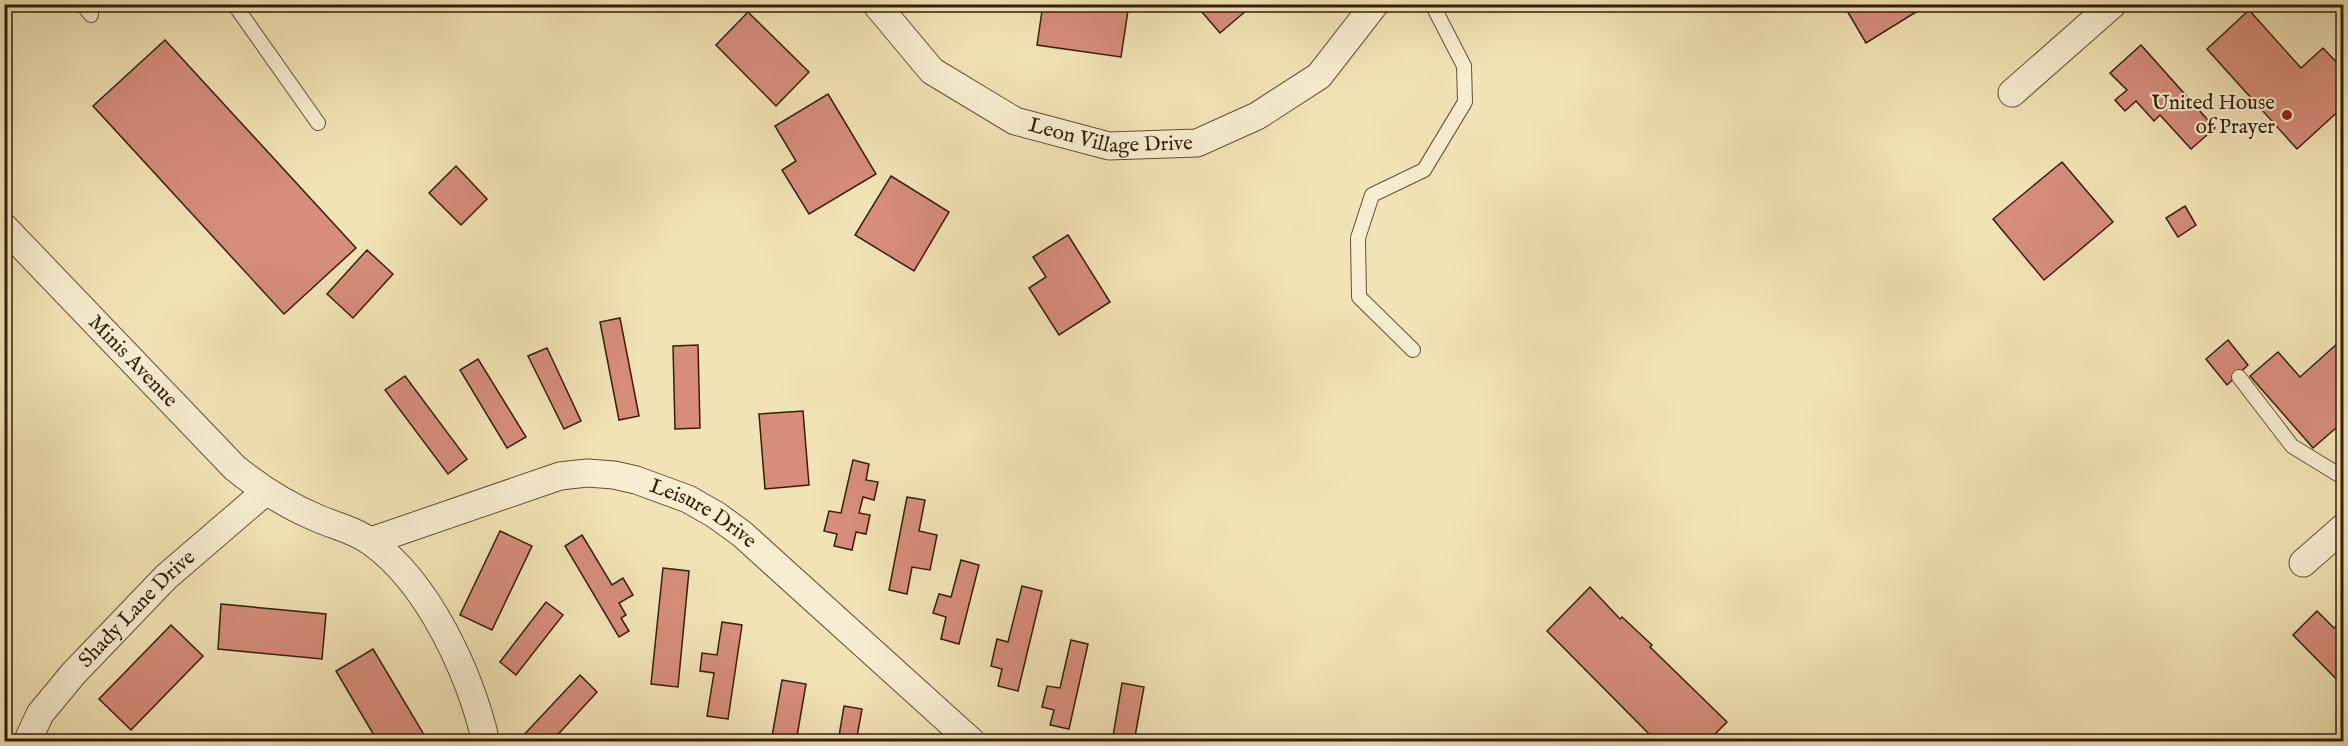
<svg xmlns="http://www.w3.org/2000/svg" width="2348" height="746" font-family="'IM FELL English',serif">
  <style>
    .building { fill: #d78d7a; stroke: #331f0a; stroke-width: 1.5 }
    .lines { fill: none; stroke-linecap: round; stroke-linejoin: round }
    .service-casing { stroke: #635035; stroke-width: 16 }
    .minor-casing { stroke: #635035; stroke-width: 29 }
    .service { stroke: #f7edd0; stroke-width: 14 }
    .minor { stroke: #f7edd0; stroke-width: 27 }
    .poi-dot { fill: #8f2418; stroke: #f7edd0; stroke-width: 2 }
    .labels { text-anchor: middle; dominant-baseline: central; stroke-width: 4.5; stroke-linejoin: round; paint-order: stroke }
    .poi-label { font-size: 21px; fill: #331f0a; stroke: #f7edd0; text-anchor: end }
    .street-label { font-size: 21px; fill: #331f0a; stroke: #f7edd0 }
  </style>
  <rect width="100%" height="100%" fill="#f2e3b6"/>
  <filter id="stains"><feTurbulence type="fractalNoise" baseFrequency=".00333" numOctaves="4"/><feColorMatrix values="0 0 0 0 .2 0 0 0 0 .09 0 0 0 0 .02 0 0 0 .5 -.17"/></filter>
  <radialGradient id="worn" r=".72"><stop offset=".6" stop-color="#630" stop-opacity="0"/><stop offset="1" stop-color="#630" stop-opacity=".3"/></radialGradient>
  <g class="building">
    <polygon points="1043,4 1129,4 1121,57 1037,45"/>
    <polygon points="1195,4 1254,4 1220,33"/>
    <polygon points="1843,4 1929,4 1866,43"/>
    <polygon points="2249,10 2301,68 2323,48 2344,70 2344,106 2297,149 2207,49"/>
    <polygon points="748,12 809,72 776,106 716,45"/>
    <polygon points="165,40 356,248 284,314 93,106"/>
    <polygon points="2141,45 2215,128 2191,149 2160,115 2154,121 2136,101 2125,111 2115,100 2127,90 2110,73"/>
    <polygon points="828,94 876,174 809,214 782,170 796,161 775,126"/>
    <polygon points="2062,162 2113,222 2044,280 1993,219"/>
    <polygon points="456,166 487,199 461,225 429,193"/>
    <polygon points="891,176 949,212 914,271 855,235"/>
    <polygon points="2185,206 2196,225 2178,237 2166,218"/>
    <polygon points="1068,235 1110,302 1059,335 1029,288 1046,277 1033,257"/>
    <polygon points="367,250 393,274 353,318 327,294"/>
    <polygon points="620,318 639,416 619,420 600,322"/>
    <polygon points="2228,340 2248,365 2227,385 2206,359"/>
    <polygon points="2338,343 2344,350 2344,421 2313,448 2250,376 2278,352 2300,377"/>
    <polygon points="698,345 700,428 675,429 673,346"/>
    <polygon points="547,348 581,421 564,429 528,356"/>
    <polygon points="478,359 526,437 507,448 460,370"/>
    <polygon points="405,376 467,459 448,474 385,390"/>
    <polygon points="803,411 809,485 765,489 759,414"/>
    <polygon points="853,460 869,464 866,480 878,482 874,500 863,497 859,513 870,515 866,534 856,532 852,550 834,546 837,534 824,531 829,511 841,513"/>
    <polygon points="907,497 925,500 919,531 937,535 930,570 912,567 907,594 889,590"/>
    <polygon points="500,531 532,546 492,630 460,615"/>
    <polygon points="582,535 612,585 623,578 633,595 619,603 626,615 621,618 629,631 619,637 565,546"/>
    <polygon points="961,560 979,565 959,644 941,639 946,617 933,613 939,594 951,597"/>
    <polygon points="663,568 689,571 678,687 651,684"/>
    <polygon points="1022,586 1042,591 1018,691 998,686 1002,669 991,666 997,639 1008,642"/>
    <polygon points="1590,587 1620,619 1622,617 1652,645 1650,647 1727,722 1707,742 1657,742 1547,631"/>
    <polygon points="546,602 563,615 516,675 500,662"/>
    <polygon points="221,604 326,614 322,659 218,649"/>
    <polygon points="2317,611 2334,628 2344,619 2344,687 2293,635"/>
    <polygon points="722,622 742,625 728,719 707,716 714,673 700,671 702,653 717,655"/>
    <polygon points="171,625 203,656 131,730 99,699"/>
    <polygon points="1071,640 1088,644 1069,729 1050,725 1054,710 1042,707 1047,686 1060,688"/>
    <polygon points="373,649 426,738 421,742 378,742 336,671"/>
    <polygon points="580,675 597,692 551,742 521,742 519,740"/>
    <polygon points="782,680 806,684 796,742 771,742"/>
    <polygon points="1122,683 1144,687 1134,742 1112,742"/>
    <polygon points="844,706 862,709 856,742 838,742"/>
  </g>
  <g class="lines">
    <defs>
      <g id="service">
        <polyline points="82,4 91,15"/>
        <polyline points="234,4 318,123"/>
        <polyline points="1413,350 1359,297 1358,238 1372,195 1424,170 1465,102 1464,66 1432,4"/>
        <polyline points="2239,377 2292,446 2344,478"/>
      </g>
      <g id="minor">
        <path id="s1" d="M876,4L932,71L1015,121L1109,146L1197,143L1257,116L1319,76L1375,4"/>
        <polyline points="2012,93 2113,4"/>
        <path id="s2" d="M4,227L235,468C261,489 286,505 317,518C335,526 355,530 371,542C429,583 470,674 486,742"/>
        <path id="s3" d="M371,541L560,476L587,473L614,475L636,480L688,499L716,515L742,534L972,742"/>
        <polyline points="2303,563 2344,527"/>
        <path id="s4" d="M27,742L40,714L73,674L166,577L265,492"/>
      </g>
    </defs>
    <use href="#service" class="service-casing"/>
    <use href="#minor" class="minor-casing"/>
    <use href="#service" class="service"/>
    <use href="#minor" class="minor"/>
  </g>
  <circle class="poi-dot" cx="2287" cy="115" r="6"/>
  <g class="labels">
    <g class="poi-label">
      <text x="2275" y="103">United House<tspan x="2275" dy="24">of Prayer</tspan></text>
    </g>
    <g class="street-label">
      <text stroke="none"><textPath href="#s1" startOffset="282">Leon Village Drive</textPath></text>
      <text stroke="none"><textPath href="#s2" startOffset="186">Minis Avenue</textPath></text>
      <text stroke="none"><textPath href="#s3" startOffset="352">Leisure Drive</textPath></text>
      <text stroke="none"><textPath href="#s4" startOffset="174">Shady Lane Drive</textPath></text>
    </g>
  </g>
  <rect width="2348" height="746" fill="none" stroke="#f2e3b6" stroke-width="24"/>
  <rect x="6" y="6" width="2336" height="734" fill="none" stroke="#331f0a" stroke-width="3"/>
  <rect x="12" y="12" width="2324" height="722" fill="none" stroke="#331f0a" stroke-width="1.5"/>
  <rect width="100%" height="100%" filter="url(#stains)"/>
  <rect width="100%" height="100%" fill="url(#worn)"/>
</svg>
